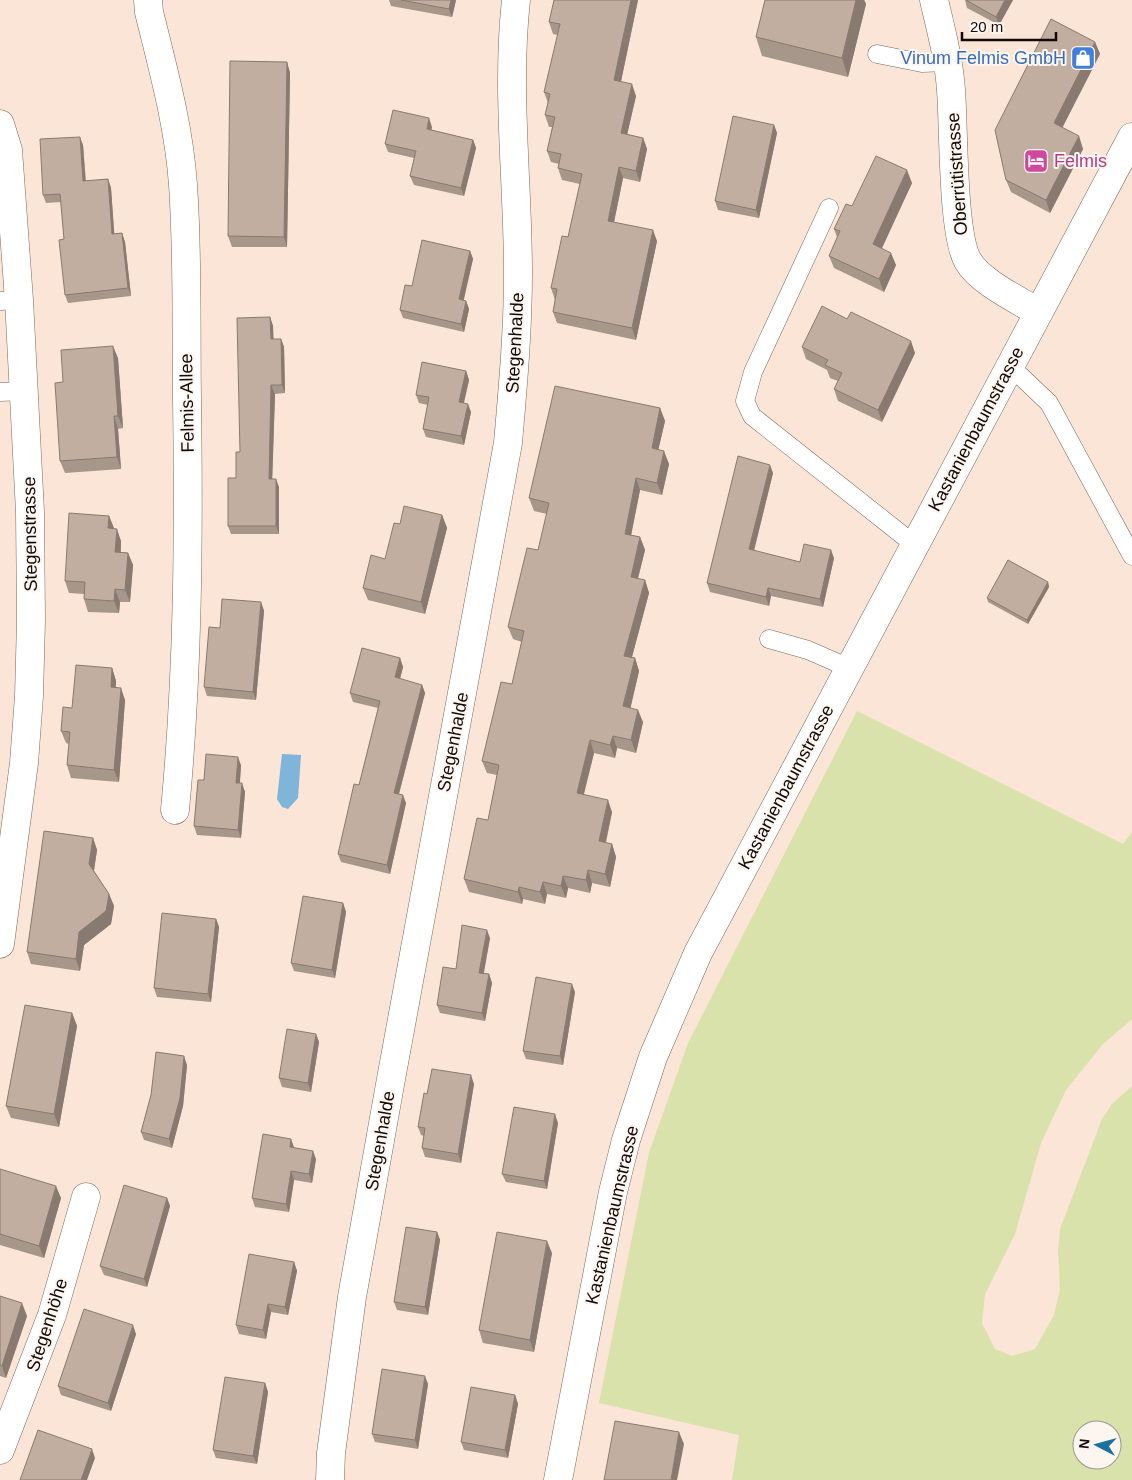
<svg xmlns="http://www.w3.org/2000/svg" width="1132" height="1480" font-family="Arial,sans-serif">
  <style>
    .green { fill: #d9e2ab; fill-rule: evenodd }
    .water { fill: #7eb5d8 }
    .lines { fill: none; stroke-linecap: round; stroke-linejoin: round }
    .lane-casing { stroke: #7b695c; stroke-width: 19 }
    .street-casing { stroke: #7b695c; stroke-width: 29 }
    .secondary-casing { stroke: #7b695c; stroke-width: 29 }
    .lane { stroke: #fff; stroke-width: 18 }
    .street { stroke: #fff; stroke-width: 28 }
    .secondary { stroke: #fff; stroke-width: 28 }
    .wall { fill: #a7968a }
    .shaded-wall { fill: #887a70 }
    .building { fill: #c2aea0; stroke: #887a70 }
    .labels { text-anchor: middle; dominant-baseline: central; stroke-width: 4; stroke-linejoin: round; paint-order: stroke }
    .shop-label { font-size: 18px; fill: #366cbe; stroke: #fdf5ef; text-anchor: end }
    .hotel-label { font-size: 18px; fill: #b23c85; stroke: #fdf5ef; text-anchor: start }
    .street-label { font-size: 18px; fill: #110a06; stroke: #fdf5ef }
  </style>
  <rect width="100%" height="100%" fill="#fae5d6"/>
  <path class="green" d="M857,711L1123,844L1132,832V1019L1102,1045L1066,1090L1041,1143L1015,1234L985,1294L982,1323L995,1349L1012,1356L1035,1349L1054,1315L1060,1289L1058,1251L1060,1229L1102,1119L1112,1104L1132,1086V1480H732L739,1435L599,1403L649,1153L688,1043ZM1082,1430H1112V1460H1082Z"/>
  <polygon class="water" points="282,754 301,755 298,798 288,809 282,807 277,799"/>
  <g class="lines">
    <defs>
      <g id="lane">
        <polyline points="877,54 922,63 947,62"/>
        <polyline points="829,208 753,372 745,401 752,416 915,545"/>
        <polyline points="0,301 19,300"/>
        <polyline points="1010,366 1049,403 1132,556"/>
        <polyline points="0,392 24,391"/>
        <polyline points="769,639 808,650 849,668"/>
      </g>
      <g id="street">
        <path d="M148,0L149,12C163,69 179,126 183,185C188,256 186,328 187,399C189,536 188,673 175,810"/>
        <path d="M934,0C941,30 949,60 951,90C954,127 952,234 968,261C979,281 1018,300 1038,312"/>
        <polyline points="0,124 8,150 19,300 30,512 31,621 29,696 24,763 0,944"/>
        <polyline points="0,1450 52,1315 86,1197"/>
        <path d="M330,1480L331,1453L352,1297L391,1079L508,443C513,386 518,330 518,273C518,182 506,91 516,0"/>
      </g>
      <polyline id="secondary" points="558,1480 613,1192 626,1140 653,1057 698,953 1132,137"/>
    </defs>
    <use href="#lane" class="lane-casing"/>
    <use href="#street" class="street-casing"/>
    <use href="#secondary" class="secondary-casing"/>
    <use href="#lane" class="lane"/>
    <use href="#street" class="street"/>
    <use href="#secondary" class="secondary"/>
  </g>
  <g class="wall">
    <polygon points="389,0 456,0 452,17 391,6"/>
    <polygon points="638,0 621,81 636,96 627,134 643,138 647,149 640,182 623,178 614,222 657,241 636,340 557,323 553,312 555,300 551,288 568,237 580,184 562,180 558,168 559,164 551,162 547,151 552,127 549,127 545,115 548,103 544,92 558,35 553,34 549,22"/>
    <polygon points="765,0 864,0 866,4 848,77 762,56 756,37"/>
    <polygon points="965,0 1013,0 999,25 967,8"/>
    <polygon points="1095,42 1100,54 1062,128 1083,149 1050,213 1011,192 1006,180"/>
    <polygon points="287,62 290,73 287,247 232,247 228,236"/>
    <polygon points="774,125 777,133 759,218 718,210 715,201"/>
    <polygon points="432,127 431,130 473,140 476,148 464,196 414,185 410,176 414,158 388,152 385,144"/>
    <polygon points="83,145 86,181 108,179 111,188 114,234 122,233 125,242 131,296 68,303 65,295 64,239 61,202 46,203 43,195"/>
    <polygon points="912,183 881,248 896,265 884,292 834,268 829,256 837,237 834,229 852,206"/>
    <polygon points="470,251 473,259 463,300 466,301 469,309 464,332 403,318 400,310 412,286"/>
    <polygon points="270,317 273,326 273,339 281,339 284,347 285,393 275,394 272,479 279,487 279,534 231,534 228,526 240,452"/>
    <polygon points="802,347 915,353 882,422 838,401 834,389 838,381 830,378 827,370 806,359"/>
    <polygon points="118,358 123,428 118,429 121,469 65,473 60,461 63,382"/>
    <polygon points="466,371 469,380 464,403 471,412 464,445 426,437 423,429 428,405 419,403 416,395"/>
    <polygon points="660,408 665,421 658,450 669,464 662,495 640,490 631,535 640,537 645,550 638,579 645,580 649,593 632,657 635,658 639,671 630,708 643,722 636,753 617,748 615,758 594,753 584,794 612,812 606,843 612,844 616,857 610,887 592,883 590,893 568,888 566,898 547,894 545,904 523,899 522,904 469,892 464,879 488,820 497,775 487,773 482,761 512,684 522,642 513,639 508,627 538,550 547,514 534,511 529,498"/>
    <polygon points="773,473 754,551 800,562 834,558 823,607 771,596 769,606 710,592 707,583"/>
    <polygon points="442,515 447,528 425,614 368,600 363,588 385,559 400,524"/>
    <polygon points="109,516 114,529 121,541 121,552 128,553 133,565 130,602 120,602 119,613 88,612 84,599 84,594 69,593 65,581"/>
    <polygon points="1048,582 1049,587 1028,624 988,602 987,598"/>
    <polygon points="261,602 264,611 256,700 207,696 204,687 220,628"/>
    <polygon points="400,658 403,667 400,679 422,685 425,693 399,794 406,803 390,874 341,862 338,854 359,785 378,708 353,702 350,693"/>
    <polygon points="112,668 116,681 116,687 125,700 119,782 71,778 67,765 69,744 66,743 61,731 72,708"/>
    <polygon points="241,765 240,783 245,792 241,838 197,835 194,826 204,780"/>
    <polygon points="93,838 97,850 94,871 109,894 114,906 111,924 84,945 80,971 31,964 27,952"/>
    <polygon points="343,903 346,912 335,978 294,971 291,963"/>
    <polygon points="216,919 219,927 211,1002 157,997 154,988"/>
    <polygon points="490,938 484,973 489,974 492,983 485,1021 440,1013 437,1005 456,969"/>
    <polygon points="575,992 563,1065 526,1059 523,1051"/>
    <polygon points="72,1013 77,1026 59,1127 11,1118 6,1106"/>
    <polygon points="316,1034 319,1042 311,1092 282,1087 279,1078"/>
    <polygon points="187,1065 183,1106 172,1148 144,1140 141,1132 151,1095"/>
    <polygon points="474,1084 461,1163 425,1157 422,1148 424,1136 421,1135 418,1127 427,1094"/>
    <polygon points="558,1123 547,1189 506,1182 502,1174"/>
    <polygon points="294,1147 316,1159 312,1183 294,1180 289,1212 255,1207 252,1198"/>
    <polygon points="0,1169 61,1198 44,1258 0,1245"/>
    <polygon points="167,1198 170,1206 147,1287 104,1275 100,1266"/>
    <polygon points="437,1232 440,1240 428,1315 397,1310 394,1302"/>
    <polygon points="552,1253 534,1352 483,1343 479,1330"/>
    <polygon points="294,1262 297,1271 288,1315 271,1312 266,1339 239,1334 236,1325"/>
    <polygon points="0,1296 27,1316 6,1378 0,1376"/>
    <polygon points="136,1334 111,1411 61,1395 58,1386"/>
    <polygon points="265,1383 268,1392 257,1464 216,1458 213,1450"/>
    <polygon points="428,1384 418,1449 375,1442 372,1434"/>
    <polygon points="515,1395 518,1404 508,1458 464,1450 461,1442"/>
  </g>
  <g class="shaded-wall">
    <polygon points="451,0 456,0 452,17 449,9"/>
    <polygon points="631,0 638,0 619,91 614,80"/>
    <polygon points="856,0 864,0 866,4 848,77 842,58"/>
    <polygon points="1005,0 1013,0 999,25 996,17"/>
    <polygon points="1095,42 1100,54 1058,136 1054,123"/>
    <polygon points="287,62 290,73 287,247 284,237"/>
    <polygon points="632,84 636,96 625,144 621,133"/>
    <polygon points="429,118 432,127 430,138 427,129"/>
    <polygon points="774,125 777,133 759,218 756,210"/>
    <polygon points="1079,136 1083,149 1050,213 1046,200"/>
    <polygon points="80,137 83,145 86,189 83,181"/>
    <polygon points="643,138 647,149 640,182 636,171"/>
    <polygon points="473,140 476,148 464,196 461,188"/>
    <polygon points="619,167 623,178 612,232 608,221"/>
    <polygon points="907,170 912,183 878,257 873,244"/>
    <polygon points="108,179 111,188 115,243 112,234"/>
    <polygon points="653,230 657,241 636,340 632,328"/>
    <polygon points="122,233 125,242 131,296 128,288"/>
    <polygon points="470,251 473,259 462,308 459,299"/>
    <polygon points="891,253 896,265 884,292 879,279"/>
    <polygon points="466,301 469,309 464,332 461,324"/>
    <polygon points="270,317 273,326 274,347 271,339"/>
    <polygon points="281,339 284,347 285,393 282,385"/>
    <polygon points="911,341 915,353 882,422 878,410"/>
    <polygon points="113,346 118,358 123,428 118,416"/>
    <polygon points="466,371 469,380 462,410 459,402"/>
    <polygon points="271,385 275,394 272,487 269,479"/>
    <polygon points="468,404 471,412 464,445 461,436"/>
    <polygon points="660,408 665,421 656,460 652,448"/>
    <polygon points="114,416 118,429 121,469 117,457"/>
    <polygon points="664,451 669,464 662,495 657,483"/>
    <polygon points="770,465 773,473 752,558 749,549"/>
    <polygon points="636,478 640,490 629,546 625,534"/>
    <polygon points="276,479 279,487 279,534 276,526"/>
    <polygon points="442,515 447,528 425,614 421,602"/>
    <polygon points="109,516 114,528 112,541 108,528"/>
    <polygon points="117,529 121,541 120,564 115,552"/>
    <polygon points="640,537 645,550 635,589 631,577"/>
    <polygon points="831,550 834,558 823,607 820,599"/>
    <polygon points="128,553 133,565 130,602 125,590"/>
    <polygon points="645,580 649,593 629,668 624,656"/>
    <polygon points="1048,582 1049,587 1028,624 1027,620"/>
    <polygon points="768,588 771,596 769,606 766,597"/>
    <polygon points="115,589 120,602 119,613 114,601"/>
    <polygon points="261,602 264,611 256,700 253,692"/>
    <polygon points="400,658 403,667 398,686 395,677"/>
    <polygon points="635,658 639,671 628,719 623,706"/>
    <polygon points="112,668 116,681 115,699 111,687"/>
    <polygon points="422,685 425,693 397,801 394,793"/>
    <polygon points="121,688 125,700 119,782 114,770"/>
    <polygon points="638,710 643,722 636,753 631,740"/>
    <polygon points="613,736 617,748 615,758 610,745"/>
    <polygon points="590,740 594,753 581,805 577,793"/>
    <polygon points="238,757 241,765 239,792 236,783"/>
    <polygon points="242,783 245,792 241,838 238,830"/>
    <polygon points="403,795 406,803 390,874 387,865"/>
    <polygon points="608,800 612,812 603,854 599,841"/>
    <polygon points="93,838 97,850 93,876 89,864"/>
    <polygon points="612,844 616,857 610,887 605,874"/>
    <polygon points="588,870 592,883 590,893 586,880"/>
    <polygon points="563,876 568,888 566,898 561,886"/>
    <polygon points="543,882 547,894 545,904 540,892"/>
    <polygon points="519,887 523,899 522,904 518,892"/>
    <polygon points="109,894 114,906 111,924 84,945 80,971 76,959 79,932"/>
    <polygon points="343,903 346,912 335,978 332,970"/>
    <polygon points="216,919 219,927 211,1002 208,994"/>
    <polygon points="487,930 490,938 482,981 479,973"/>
    <polygon points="489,974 492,983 485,1021 482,1013"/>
    <polygon points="572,984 575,992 563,1065 560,1056"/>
    <polygon points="72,1013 77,1026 59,1127 54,1114"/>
    <polygon points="316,1034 319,1042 311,1092 308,1083"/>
    <polygon points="184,1056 187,1065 183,1106 172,1148 169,1139"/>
    <polygon points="471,1075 474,1084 461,1163 458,1154"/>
    <polygon points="555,1114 558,1123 547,1189 544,1181"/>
    <polygon points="291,1139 294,1147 290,1147"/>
    <polygon points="313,1151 316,1159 312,1183 309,1174"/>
    <polygon points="291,1171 294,1180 289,1212 286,1204"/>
    <polygon points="56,1186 61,1198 44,1258 39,1246"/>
    <polygon points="167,1198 170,1206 147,1287 144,1279"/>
    <polygon points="437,1232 440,1240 428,1315 425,1307"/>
    <polygon points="547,1241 552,1253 534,1352 530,1340"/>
    <polygon points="294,1262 297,1271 288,1315 285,1307"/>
    <polygon points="22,1303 27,1316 6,1378 2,1366"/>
    <polygon points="268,1304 271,1312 266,1339 263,1330"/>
    <polygon points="133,1325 136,1334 111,1411 108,1403"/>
    <polygon points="425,1376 428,1384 418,1449 415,1440"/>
    <polygon points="265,1383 268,1392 257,1464 253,1456"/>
    <polygon points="515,1395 518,1404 508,1458 505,1450"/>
    <polygon points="679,1432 684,1444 677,1480 671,1480"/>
    <polygon points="92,1449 95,1458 87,1480 81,1480"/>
  </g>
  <g class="building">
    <polygon points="401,0 451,0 449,9"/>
    <polygon points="554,0 631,0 614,80 632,84 621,133 643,138 636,171 619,167 608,221 653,230 632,328 553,312 557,289 551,288 562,236 568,237 582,174 558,168 561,154 547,151 555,117 545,115 550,94 544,92 560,24 549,22"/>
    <polygon points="765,0 856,0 842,58 756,37"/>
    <polygon points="966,0 1005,0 996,17"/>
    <polygon points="1051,19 1095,42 1054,123 1079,136 1046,200 1006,180 995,130"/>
    <polygon points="230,61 287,62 284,237 228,236"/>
    <polygon points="393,110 429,118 427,129 473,140 461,188 410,176 416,151 385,144"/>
    <polygon points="733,116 774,125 756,210 715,201"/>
    <polygon points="80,137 83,181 108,179 112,234 122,233 128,288 65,295 59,240 64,239 60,194 43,195 40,139"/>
    <polygon points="876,156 907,170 873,244 891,253 879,279 829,256 840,231 834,229 846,204 852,206"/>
    <polygon points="422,240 470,251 459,299 466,301 461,324 400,310 405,285 412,286"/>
    <polygon points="822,306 847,319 851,312 911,341 878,410 834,389 842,373 825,365 828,360 802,347"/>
    <polygon points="270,317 271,339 281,339 282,385 271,385 269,479 276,479 276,526 228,526 228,478 236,478 236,452 240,452 237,318"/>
    <polygon points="113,346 118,416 114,416 117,457 60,461 55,383 63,382 61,350"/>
    <polygon points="422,362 466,371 459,402 468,404 461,436 423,429 429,397 416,395"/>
    <polygon points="555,386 660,408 652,448 664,451 657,483 636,478 625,534 640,537 631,577 645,580 624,656 635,658 623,706 638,710 631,740 613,736 610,745 590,740 577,793 608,800 599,841 612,844 605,874 588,870 586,880 563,876 561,886 543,882 540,892 519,887 518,892 464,879 477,818 488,820 499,765 482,761 501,682 512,684 524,631 508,627 527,548 538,550 549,503 529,498"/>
    <polygon points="738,456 770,465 749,549 800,562 804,544 831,550 820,599 768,588 766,597 707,583"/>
    <polygon points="404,506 442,515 421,602 363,588 371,555 385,559 394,523 400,524"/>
    <polygon points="69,513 109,516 108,528 117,529 115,552 128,553 125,590 115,589 114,601 84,599 85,582 65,581"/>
    <polygon points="1008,560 1048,582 1027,620 987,598"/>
    <polygon points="222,599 261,602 253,692 204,687 209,627 220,628"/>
    <polygon points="362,648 400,658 395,677 422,685 394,793 403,795 387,865 338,854 354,784 359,785 380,701 350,693"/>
    <polygon points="76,665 112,668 111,687 121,688 114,770 67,765 70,732 61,731 63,707 72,708"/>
    <polygon points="206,754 238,757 236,783 242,783 238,830 194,826 198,780 204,780"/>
    <polygon points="44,831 93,838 89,864 109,894 106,911 79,932 76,959 27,952"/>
    <polygon points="303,896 343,903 332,970 291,963"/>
    <polygon points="162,913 216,919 208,994 154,988"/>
    <polygon points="462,925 487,930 479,973 489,974 482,1013 437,1005 443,967 456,969"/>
    <polygon points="536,977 572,984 560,1056 523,1051"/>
    <polygon points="25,1005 72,1013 54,1114 6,1106"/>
    <polygon points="287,1029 316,1034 308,1083 279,1078"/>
    <polygon points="156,1052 184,1056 180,1098 169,1139 141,1132 151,1095"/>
    <polygon points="432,1069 471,1075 458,1154 422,1148 425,1128 418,1127 424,1093 427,1094"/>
    <polygon points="514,1107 555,1114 544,1181 502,1174"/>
    <polygon points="263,1134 291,1139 290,1147 313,1151 309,1174 291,1171 286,1204 252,1198"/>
    <polygon points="0,1169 56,1186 39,1246 0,1234"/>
    <polygon points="124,1185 167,1198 144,1279 100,1266"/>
    <polygon points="406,1227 437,1232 425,1307 394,1302"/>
    <polygon points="497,1232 547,1241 530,1340 479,1330"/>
    <polygon points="249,1254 294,1262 285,1307 268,1304 263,1330 236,1325"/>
    <polygon points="0,1296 22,1303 2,1366 0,1365"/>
    <polygon points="84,1309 133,1325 108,1403 58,1386"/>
    <polygon points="382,1369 425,1376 415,1440 372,1434"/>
    <polygon points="225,1377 265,1383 253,1456 213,1450"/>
    <polygon points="471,1387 515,1395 505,1450 461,1442"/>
    <polygon points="615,1421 679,1432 671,1480 604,1480"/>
    <polygon points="38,1430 92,1449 81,1480 20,1480"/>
  </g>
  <defs>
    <symbol id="shop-square" viewBox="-11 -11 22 22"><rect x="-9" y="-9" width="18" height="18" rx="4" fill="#3f7fe0" stroke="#fdf5ef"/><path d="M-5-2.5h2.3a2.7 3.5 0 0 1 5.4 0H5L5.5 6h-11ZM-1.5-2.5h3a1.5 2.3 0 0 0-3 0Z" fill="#fff"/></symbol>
    <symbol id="hotel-square" viewBox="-11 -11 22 22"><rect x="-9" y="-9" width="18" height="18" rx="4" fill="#d1479c" stroke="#fdf5ef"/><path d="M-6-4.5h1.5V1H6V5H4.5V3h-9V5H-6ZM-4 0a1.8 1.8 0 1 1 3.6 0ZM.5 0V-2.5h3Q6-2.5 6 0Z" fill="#fff"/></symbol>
  </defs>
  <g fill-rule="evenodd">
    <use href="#shop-square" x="1069" y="44" width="28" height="28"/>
    <use href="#hotel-square" x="1022" y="147" width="28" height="28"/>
  </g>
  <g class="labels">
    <g class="shop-label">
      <text x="1066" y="58">Vinum Felmis GmbH</text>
    </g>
    <g class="hotel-label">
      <text x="1054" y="161">Felmis</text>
    </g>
    <g class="street-label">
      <text transform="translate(957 174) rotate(-94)">Oberrütistrasse</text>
      <text transform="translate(515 343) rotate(-87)">Stegenhalde</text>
      <text transform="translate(187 403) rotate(-91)">Felmis-Allee</text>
      <text transform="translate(976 429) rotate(-62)">Kastanienbaumstrasse</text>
      <text transform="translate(30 534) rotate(-91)">Stegenstrasse</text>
      <text transform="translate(453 742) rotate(-79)">Stegenhalde</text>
      <text transform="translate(786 787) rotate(-62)">Kastanienbaumstrasse</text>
      <text transform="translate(380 1141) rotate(-80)">Stegenhalde</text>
      <text transform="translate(612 1215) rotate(-77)">Kastanienbaumstrasse</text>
      <text transform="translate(47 1325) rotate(-72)">Stegenhöhe</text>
    </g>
  </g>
  <g transform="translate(1097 1445) rotate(276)"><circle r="24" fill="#fdf5ef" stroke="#9f9792"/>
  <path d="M0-4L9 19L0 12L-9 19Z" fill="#1a71a1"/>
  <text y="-8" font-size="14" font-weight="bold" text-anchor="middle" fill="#110a06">N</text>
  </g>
  <path d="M962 32v8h94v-8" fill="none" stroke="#110a06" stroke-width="2.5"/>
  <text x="970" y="32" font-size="15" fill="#110a06" stroke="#fdf5ef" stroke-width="4" paint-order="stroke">20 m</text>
</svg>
